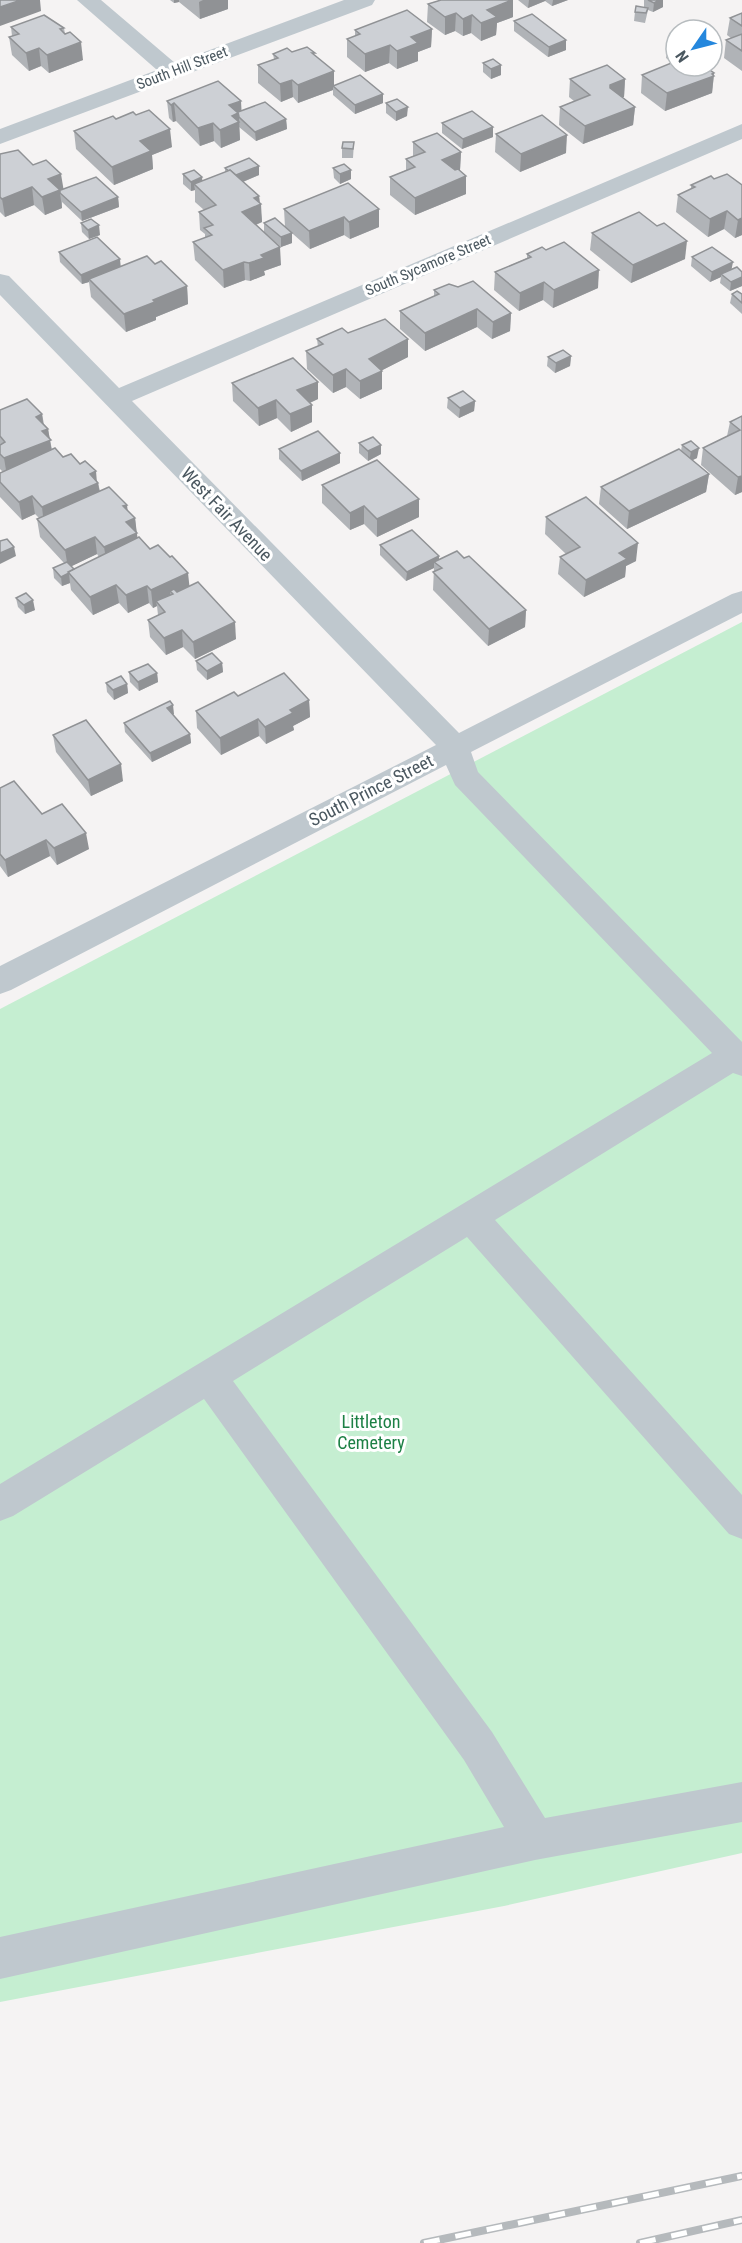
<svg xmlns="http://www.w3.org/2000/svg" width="742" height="2243" font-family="'Roboto Condensed',sans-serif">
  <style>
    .green { fill: #c5eed1 }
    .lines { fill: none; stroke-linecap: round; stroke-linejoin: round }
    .minor { fill: #bfc8ce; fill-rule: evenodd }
    .rail-casing { stroke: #b5b9bc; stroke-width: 8 }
    .rail { stroke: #fff; stroke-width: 5; stroke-dasharray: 16; stroke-linecap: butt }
    .wall { fill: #b0b3b7; fill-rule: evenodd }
    .shaded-wall { fill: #909295 }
    .building { fill: #cdd0d5; stroke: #909295; stroke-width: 1.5 }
    .labels { text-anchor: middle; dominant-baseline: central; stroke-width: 6; stroke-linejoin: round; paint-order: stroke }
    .far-street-label { font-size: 15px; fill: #4b5860; stroke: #fff }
    .street-label { font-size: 18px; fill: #4b5860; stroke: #fff }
    .park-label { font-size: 18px; fill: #1d8045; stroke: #fff }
  </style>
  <rect width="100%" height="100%" fill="#f5f3f3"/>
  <polygon class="green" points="742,622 742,1853 504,1906 0,2002 0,1009"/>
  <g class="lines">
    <g class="minor">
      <polygon points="77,0 101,0 175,63 344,0 375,0 372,5 0,144 0,129 157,70"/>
      <polygon points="742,124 742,139 132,401 459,733 732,594 742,591 742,613 471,752 478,772 742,1042 742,1076 733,1073 495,1220 742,1495 742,1539 729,1534 467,1237 233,1381 492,1732 545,1818 742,1782 742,1822 535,1860 0,1979 0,1937 504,1827 464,1760 204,1399 13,1516 0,1521 0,1484 712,1053 455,785 446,765 11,990 0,994 0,966 436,745 0,295 0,274 9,276 119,388"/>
    </g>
    <defs>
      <g id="rail">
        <polyline points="424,2243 742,2176"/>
        <polyline points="640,2243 742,2220"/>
      </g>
    </defs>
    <use href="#rail" class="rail-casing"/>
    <use href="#rail" class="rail"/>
  </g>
  <g class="wall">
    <polygon points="170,0 228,0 228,9 200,19 179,2 174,3"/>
    <polygon points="441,0 513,0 513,17 497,23 496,35 481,41 471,33 463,36 455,31 445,35 427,22 428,4"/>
    <polygon points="518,0 568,0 552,6 545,1 528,8"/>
    <polygon points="644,0 663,0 663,7 653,12 648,10 645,23 634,21 635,12 644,7"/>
    <polygon points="742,13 742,71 724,58 726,40 731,38 727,35 730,18"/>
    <polygon points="514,21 566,50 548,57 514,31"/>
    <polygon points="11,27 64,28 65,34 83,60 49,73 41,66 29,71 12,55 9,37 12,36"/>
    <polygon points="432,29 431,47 418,52 418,61 397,69 389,63 365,72 347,57 347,39 355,36 355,30"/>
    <polygon points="676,45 676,66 714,75 712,93 665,111 641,93 642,75 673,63 666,58 668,48"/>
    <polygon points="292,52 315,56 334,85 383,103 355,114 333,95 333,90 298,103 293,97 281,102 258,83 258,65 274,59 273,54"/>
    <polygon points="483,63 501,75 491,79 483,72"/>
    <polygon points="570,79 625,79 624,97 622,97 635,107 633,125 583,144 559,125 560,107 574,101 569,97"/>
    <polygon points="167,101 241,111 286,119 287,129 256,141 239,127 240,140 221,148 214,141 200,146 176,121 173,122 169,118"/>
    <polygon points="386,103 407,116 396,121 386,113"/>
    <polygon points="116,119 172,147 152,155 153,169 114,185 76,149 74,131"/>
    <polygon points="442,123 493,137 462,149 442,133"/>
    <polygon points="496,134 566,153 520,172 495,152"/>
    <polygon points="354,142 353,158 342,158 342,148"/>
    <polygon points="413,142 461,152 460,170 459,170 466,176 466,194 415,215 390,195 390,177 406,170 406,159 413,156"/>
    <polygon points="0,154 33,165 63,189 118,197 119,207 82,221 62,202 62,208 45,215 34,205 5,217 0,212"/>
    <polygon points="259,166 259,175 243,182 259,196 262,222 256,225 281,265 264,271 265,275 250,281 245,280 224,288 195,260 193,242 205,238 205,234 200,230 199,212 204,210 195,202 195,190 191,191 183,184 183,174 202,181 225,172 225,168"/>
    <polygon points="333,168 351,179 340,184 334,178"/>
    <polygon points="714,179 742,185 742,235 735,238 724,229 708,237 676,212 678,195 691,189 691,185"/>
    <polygon points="284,209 379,209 379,227 350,239 344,235 310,249 285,227"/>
    <polygon points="81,223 100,235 89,239 82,232"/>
    <polygon points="264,223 292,243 281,247 264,232"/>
    <polygon points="657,226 685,259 631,283 590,250 592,233"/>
    <polygon points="59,252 121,267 155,264 187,286 188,304 156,317 156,320 126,332 91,297 89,282 82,284 60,262"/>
    <polygon points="527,254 598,288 553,308 543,300 519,311 494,290 495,272 527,258"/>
    <polygon points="692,257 732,269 742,277 742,286 730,291 720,283 721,277 710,282 691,266"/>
    <polygon points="434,290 511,313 510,331 492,339 477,327 425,351 400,329 400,311 434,296"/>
    <polygon points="732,294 742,294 742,314 730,303"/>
    <polygon points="348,333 408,339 408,357 382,370 382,389 360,399 346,387 333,393 307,369 306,351 318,347 317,339"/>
    <polygon points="571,356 570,366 555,373 547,366 548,357"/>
    <polygon points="232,383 318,399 310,403 312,422 291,432 277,418 259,426 233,401"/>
    <polygon points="448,398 475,401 474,411 459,418 447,408"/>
    <path d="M0,410L42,414L44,424L48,429L52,450L97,481L98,483L100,491L127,510L135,518L137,538L189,586L236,639L195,659L183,647L166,655L150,637L148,620L158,615L157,606L153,608L149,603L128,613L119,603L93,615L71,590L70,583L62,586L54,578L53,568L64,563L40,537L37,519L39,518L35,514L22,520L0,497V473L3,472L0,469ZM97,554L99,557L74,569L71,566Z"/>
    <polygon points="742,416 742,492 735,495 701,465 703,448 727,436 730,422"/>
    <polygon points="359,443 381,445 381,454 368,461 359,453"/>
    <polygon points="682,445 697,458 692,460 709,474 706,492 627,529 599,504 601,487 681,451"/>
    <polygon points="279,449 340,453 340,463 302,481 279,459"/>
    <polygon points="322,485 419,499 419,517 377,537 364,524 350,530 322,503"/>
    <polygon points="546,517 636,561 626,566 625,577 584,597 558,574 560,557 566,554 545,534"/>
    <polygon points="380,545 439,559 464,558 526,610 525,627 488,646 433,590 434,568 406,581 380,555"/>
    <polygon points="16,598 35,610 25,614 18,607"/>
    <polygon points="196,661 222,663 223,672 207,680 197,670"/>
    <polygon points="129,672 157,673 158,682 139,691 130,682"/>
    <polygon points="106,683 127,684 128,693 114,700 107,692"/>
    <polygon points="238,696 309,700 310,717 293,726 294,730 266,744 259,736 221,755 197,728 196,711"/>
    <polygon points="174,714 173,715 190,734 191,743 152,762 125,732 124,723"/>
    <polygon points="53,735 123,781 91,796 56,752"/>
    <polygon points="0,788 42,814 89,849 57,865 50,856 8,877 0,866"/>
  </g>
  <g class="shaded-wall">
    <polygon points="21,0 40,0 41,11 0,26 0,7"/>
    <polygon points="174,0 179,0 179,2 174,3"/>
    <polygon points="203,0 228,0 228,9 200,19 199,2"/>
    <polygon points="512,0 513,0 513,17 497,23 496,35 481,41 481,23 487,10"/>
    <polygon points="529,0 546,0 545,1 528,8"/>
    <polygon points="553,0 568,0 552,6"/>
    <polygon points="659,0 663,0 663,7 653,12 654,3"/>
    <polygon points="456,13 455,31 445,35 445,17"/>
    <polygon points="472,15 471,33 463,36 463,19"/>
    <polygon points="432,29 431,47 418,52 418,61 397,69 397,51 411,37"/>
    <polygon points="566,40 566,50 548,57 549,47"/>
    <polygon points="81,42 83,60 49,73 47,55"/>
    <polygon points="390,45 389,63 365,72 365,54"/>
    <polygon points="39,48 41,66 29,71 26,53"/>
    <polygon points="501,65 501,75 491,79 491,69"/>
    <polygon points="334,71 334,87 333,86 333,90 298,103 298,85"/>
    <polygon points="714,73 712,93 665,111 667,93"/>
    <polygon points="625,79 624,97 608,103 610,85"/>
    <polygon points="292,80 293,97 281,102 280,84"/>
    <polygon points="383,94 383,103 355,114 355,105"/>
    <polygon points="241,101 242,119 239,117 240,140 221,148 220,130 229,105"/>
    <polygon points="174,103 176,121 173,122 171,105"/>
    <polygon points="408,107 407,116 396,121 396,112"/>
    <polygon points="635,107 633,125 583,144 585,126"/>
    <polygon points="286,119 287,129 256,141 255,132"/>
    <polygon points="213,123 214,141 200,146 198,128"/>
    <polygon points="493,127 493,137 462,149 463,139"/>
    <polygon points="170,129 172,147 152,155 153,169 114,185 112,167 140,141"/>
    <polygon points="567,135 566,153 520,172 521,154"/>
    <polygon points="461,152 460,170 441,178 442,160"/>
    <polygon points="259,166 259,175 235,185 234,176"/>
    <polygon points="351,170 351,179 340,184 340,174"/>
    <polygon points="61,174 64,192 60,193 62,208 45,215 42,197 48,179"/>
    <polygon points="466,176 466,194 415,215 415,198"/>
    <polygon points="202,177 203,187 194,184 195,190 191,191 191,182"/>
    <polygon points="32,187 34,205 5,217 2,199"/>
    <polygon points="259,196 260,205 261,204 262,222 243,230 242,212 254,198"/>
    <polygon points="118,197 119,207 82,221 81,212"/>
    <polygon points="379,209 379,227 350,239 349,222"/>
    <polygon points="727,211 724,229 708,237 710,219"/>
    <polygon points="344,217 344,235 310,249 309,231"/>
    <polygon points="742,218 742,235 735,238 738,220"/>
    <polygon points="99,225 100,235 89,239 88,230"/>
    <polygon points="292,233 292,243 281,247 281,237"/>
    <polygon points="687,241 685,259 631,283 633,265"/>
    <polygon points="280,247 281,265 264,271 265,275 250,281 249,263 261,255"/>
    <polygon points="120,259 121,269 89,279 89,282 82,284 81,275"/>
    <polygon points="244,262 245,280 224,288 223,270"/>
    <polygon points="733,262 731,272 721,274 721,277 710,282 712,272"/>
    <polygon points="599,270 598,288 553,308 554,290"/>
    <polygon points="742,277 742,286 730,291 731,282"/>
    <polygon points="544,282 543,300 519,311 520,293"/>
    <polygon points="187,286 188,304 156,317 156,320 126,332 124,314 153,300"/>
    <polygon points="477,309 477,327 425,351 425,333"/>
    <polygon points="511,313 510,331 492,339 493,322"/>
    <polygon points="408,339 408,357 371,376 382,371 382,389 360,399 360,381 369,359"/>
    <polygon points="571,356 570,366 555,373 556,363"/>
    <polygon points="346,369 346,387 333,393 333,375"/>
    <polygon points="318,382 318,399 298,408 297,390"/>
    <polygon points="276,400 277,418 259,426 258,408"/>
    <polygon points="475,401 474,411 459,418 460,408"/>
    <polygon points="312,405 312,422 291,432 290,414"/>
    <polygon points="42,414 44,430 48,429 53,458 7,476 4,458 36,417"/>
    <polygon points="381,445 381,454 368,461 368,451"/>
    <polygon points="699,448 697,458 689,462 691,452"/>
    <polygon points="340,453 340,463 302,481 301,471"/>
    <polygon points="96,471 97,483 98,483 101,500 44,525 42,507 90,474"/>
    <polygon points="709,474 706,492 627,529 629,511"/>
    <polygon points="742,476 742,492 735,495 738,477"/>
    <polygon points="32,496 35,514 22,520 19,502"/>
    <polygon points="419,499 419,517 377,537 377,519"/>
    <polygon points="127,505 129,521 135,518 139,550 107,565 104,547 123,506"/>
    <polygon points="364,506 364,524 350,530 350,513"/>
    <polygon points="95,537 97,554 68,568 65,550"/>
    <polygon points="638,543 636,561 626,566 625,577 584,597 586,580 619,553"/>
    <polygon points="14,547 16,556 0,564 0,553"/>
    <polygon points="439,556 439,565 434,562 434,568 406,581 407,572"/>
    <polygon points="69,573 70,583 62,586 61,577"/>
    <polygon points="188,573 190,591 173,594 170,591 171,599 156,601 157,606 153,608 151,590"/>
    <polygon points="116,585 119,603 93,615 90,597"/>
    <polygon points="147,586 149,603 128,613 126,595"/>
    <polygon points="33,600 35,610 25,614 24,605"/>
    <polygon points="526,610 525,627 488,646 489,629"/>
    <polygon points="235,622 236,639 195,659 193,642"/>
    <polygon points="182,630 183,647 166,655 164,638"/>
    <polygon points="222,663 223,672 207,680 207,671"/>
    <polygon points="157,673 158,682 139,691 138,682"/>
    <polygon points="127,684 128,693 114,700 113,690"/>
    <polygon points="309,700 310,717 293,726 294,730 266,744 265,727 290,710"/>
    <polygon points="173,705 174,714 168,717 167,708"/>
    <polygon points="258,719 259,736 221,755 220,738"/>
    <polygon points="190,734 191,743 152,762 150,753"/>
    <polygon points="121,764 123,781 91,796 88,780"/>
    <polygon points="86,833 89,849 57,865 54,848"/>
    <polygon points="46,840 50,856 8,877 5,860"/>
  </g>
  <g class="building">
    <polygon points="0,0 21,0 0,7"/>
    <polygon points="441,0 512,0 487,10 497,17 481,23 472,15 463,19 456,13 445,17 428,4"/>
    <polygon points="648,0 659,0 654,3"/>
    <polygon points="636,6 648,8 646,13 635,12"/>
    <polygon points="407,10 432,29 411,37 418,43 397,51 390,45 365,54 347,39 360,34 355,30"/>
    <polygon points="742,13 742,26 730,18"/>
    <polygon points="532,14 566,40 549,47 514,21"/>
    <polygon points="44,15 64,28 60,29 65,34 70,32 81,42 47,55 39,48 26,53 9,37 19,34 11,27"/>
    <polygon points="742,34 742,51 726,40"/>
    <polygon points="676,45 676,54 668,48"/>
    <polygon points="307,47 315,53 312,53 334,71 298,85 292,80 280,84 258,65 278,58 273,54 287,48 292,52"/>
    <polygon points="493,59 501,65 491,69 483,63"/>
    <polygon points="676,61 676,66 704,66 714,73 712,74 714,76 667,93 642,75"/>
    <polygon points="607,65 625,79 610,85 610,88 635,107 585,126 560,107 590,95 570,79"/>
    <polygon points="360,75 383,94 355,105 333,86"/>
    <polygon points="218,81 241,101 229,105 238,113 232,116 239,122 220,130 213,123 198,128 174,103 171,105 167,101"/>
    <polygon points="397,99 408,107 396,112 386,103"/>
    <polygon points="265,102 286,119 255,132 239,117 238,112"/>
    <polygon points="149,110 170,129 140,141 151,151 112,167 74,131 113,116 116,119 133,112 136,115"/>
    <polygon points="472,111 493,127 463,139 442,123"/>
    <polygon points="542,115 567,135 521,154 496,134"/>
    <polygon points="437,133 461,152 442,160 455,170 458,169 466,176 415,198 390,177 415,167 406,159 425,152 413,142"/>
    <polygon points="343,142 354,142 353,149 342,148"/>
    <polygon points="18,150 33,165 46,160 61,174 48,179 60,190 42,197 32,187 2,199 0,197 0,154"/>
    <polygon points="249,158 259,166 236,175 230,170 229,171 225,168"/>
    <polygon points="344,164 351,170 340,174 333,168"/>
    <polygon points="194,170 202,177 191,182 183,174"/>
    <polygon points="230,170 259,196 254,198 261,204 242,212 280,247 261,255 264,258 249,263 244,262 223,270 193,242 212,235 204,228 213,225 199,212 216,205 194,184"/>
    <polygon points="727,174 742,185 742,218 738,220 727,211 710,219 678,195 695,187 691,185 711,176 714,179"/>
    <polygon points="96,177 118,197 81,212 60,193 60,190 58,191"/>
    <polygon points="348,183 379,209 349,222 344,217 309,231 284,209"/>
    <polygon points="639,212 657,226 664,223 687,241 633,265 592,233"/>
    <polygon points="275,218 292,233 281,237 264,223"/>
    <polygon points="91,219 99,225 88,230 81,223"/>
    <polygon points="97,237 120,259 81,275 59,252"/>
    <polygon points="564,242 599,270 554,290 544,282 520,293 495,272 531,257 527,254 542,247 546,250"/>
    <polygon points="712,247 733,262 712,272 692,257"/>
    <polygon points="147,256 155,264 161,261 187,286 153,300 155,302 124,314 89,279"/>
    <polygon points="737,267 742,272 742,277 731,282 721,274"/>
    <polygon points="473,281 511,313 493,322 477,309 425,333 400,311 439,294 434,290 449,284 458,287"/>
    <polygon points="737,291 742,294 742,303 732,294"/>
    <polygon points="385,319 408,339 369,359 382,371 360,381 346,369 333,375 306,351 323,344 317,339 342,328 348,333"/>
    <polygon points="563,350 571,356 556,363 548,357"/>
    <polygon points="293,358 318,382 297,390 312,405 290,414 276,400 258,408 232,383"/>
    <polygon points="463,391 475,401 460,408 448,398"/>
    <polygon points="27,399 42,414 36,417 48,429 42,431 51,440 4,458 0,454 0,445 5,442 0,436 0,410"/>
    <polygon points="742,416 742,476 738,477 703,448 740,430 730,422"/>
    <polygon points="318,431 340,453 301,471 279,449"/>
    <polygon points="373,437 381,445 368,451 359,443"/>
    <polygon points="691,441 699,448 691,452 682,445"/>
    <polygon points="55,448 63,457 71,454 80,464 85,461 96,471 90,474 98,483 42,507 32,496 19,502 0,482 0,473"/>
    <polygon points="679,449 709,474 629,511 601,487"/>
    <polygon points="377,460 419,499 377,519 364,506 350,513 322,485"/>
    <polygon points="109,487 127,505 123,506 135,518 126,522 137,533 104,547 95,537 65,550 37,519"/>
    <polygon points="586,497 638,543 619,553 627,559 586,580 560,557 580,547 546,517"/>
    <polygon points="412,530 439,556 407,572 380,545"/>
    <polygon points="139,537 150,549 158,545 170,557 172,556 188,573 151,590 147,586 126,595 116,585 90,597 68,572"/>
    <polygon points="7,539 14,547 0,553 0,541"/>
    <polygon points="457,551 464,558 469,556 526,610 489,629 433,572 442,568 434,562"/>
    <polygon points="67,562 74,569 68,572 69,573 61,577 53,568"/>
    <polygon points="198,582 235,622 193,642 182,630 164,638 148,620 165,612 156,601 173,594 170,591 174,589 177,592"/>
    <polygon points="26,593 33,600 24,605 16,598"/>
    <polygon points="212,653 222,663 207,671 196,661"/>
    <polygon points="148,664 157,673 138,682 129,672"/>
    <polygon points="284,673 309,700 290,710 293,713 265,727 258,719 220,738 196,711 234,692 238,696"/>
    <polygon points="121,676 127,684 113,690 106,683"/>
    <polygon points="170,701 173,705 167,708 190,734 150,753 124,723"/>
    <polygon points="86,720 121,764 88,780 53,735"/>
    <polygon points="14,781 42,814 62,804 86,833 54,848 46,840 5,860 0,854 0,788"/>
  </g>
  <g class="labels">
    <g class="far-street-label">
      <text transform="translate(182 68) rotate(-21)">South Hill Street</text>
      <text transform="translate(428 265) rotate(-23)">South Sycamore Street</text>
    </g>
    <g class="street-label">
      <text transform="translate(227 514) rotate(46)">West Fair Avenue</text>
      <text transform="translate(371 790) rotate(-27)">South Prince Street</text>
    </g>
    <g class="park-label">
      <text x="371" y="1421">Littleton<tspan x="371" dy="21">Cemetery</tspan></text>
    </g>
  </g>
  <g transform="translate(694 48) rotate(235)"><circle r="28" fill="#ffffff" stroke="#b7bcbf" stroke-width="1.5"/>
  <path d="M0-4.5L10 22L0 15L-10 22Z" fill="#2587dd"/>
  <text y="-9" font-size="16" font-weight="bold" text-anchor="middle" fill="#4b5860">N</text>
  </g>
</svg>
